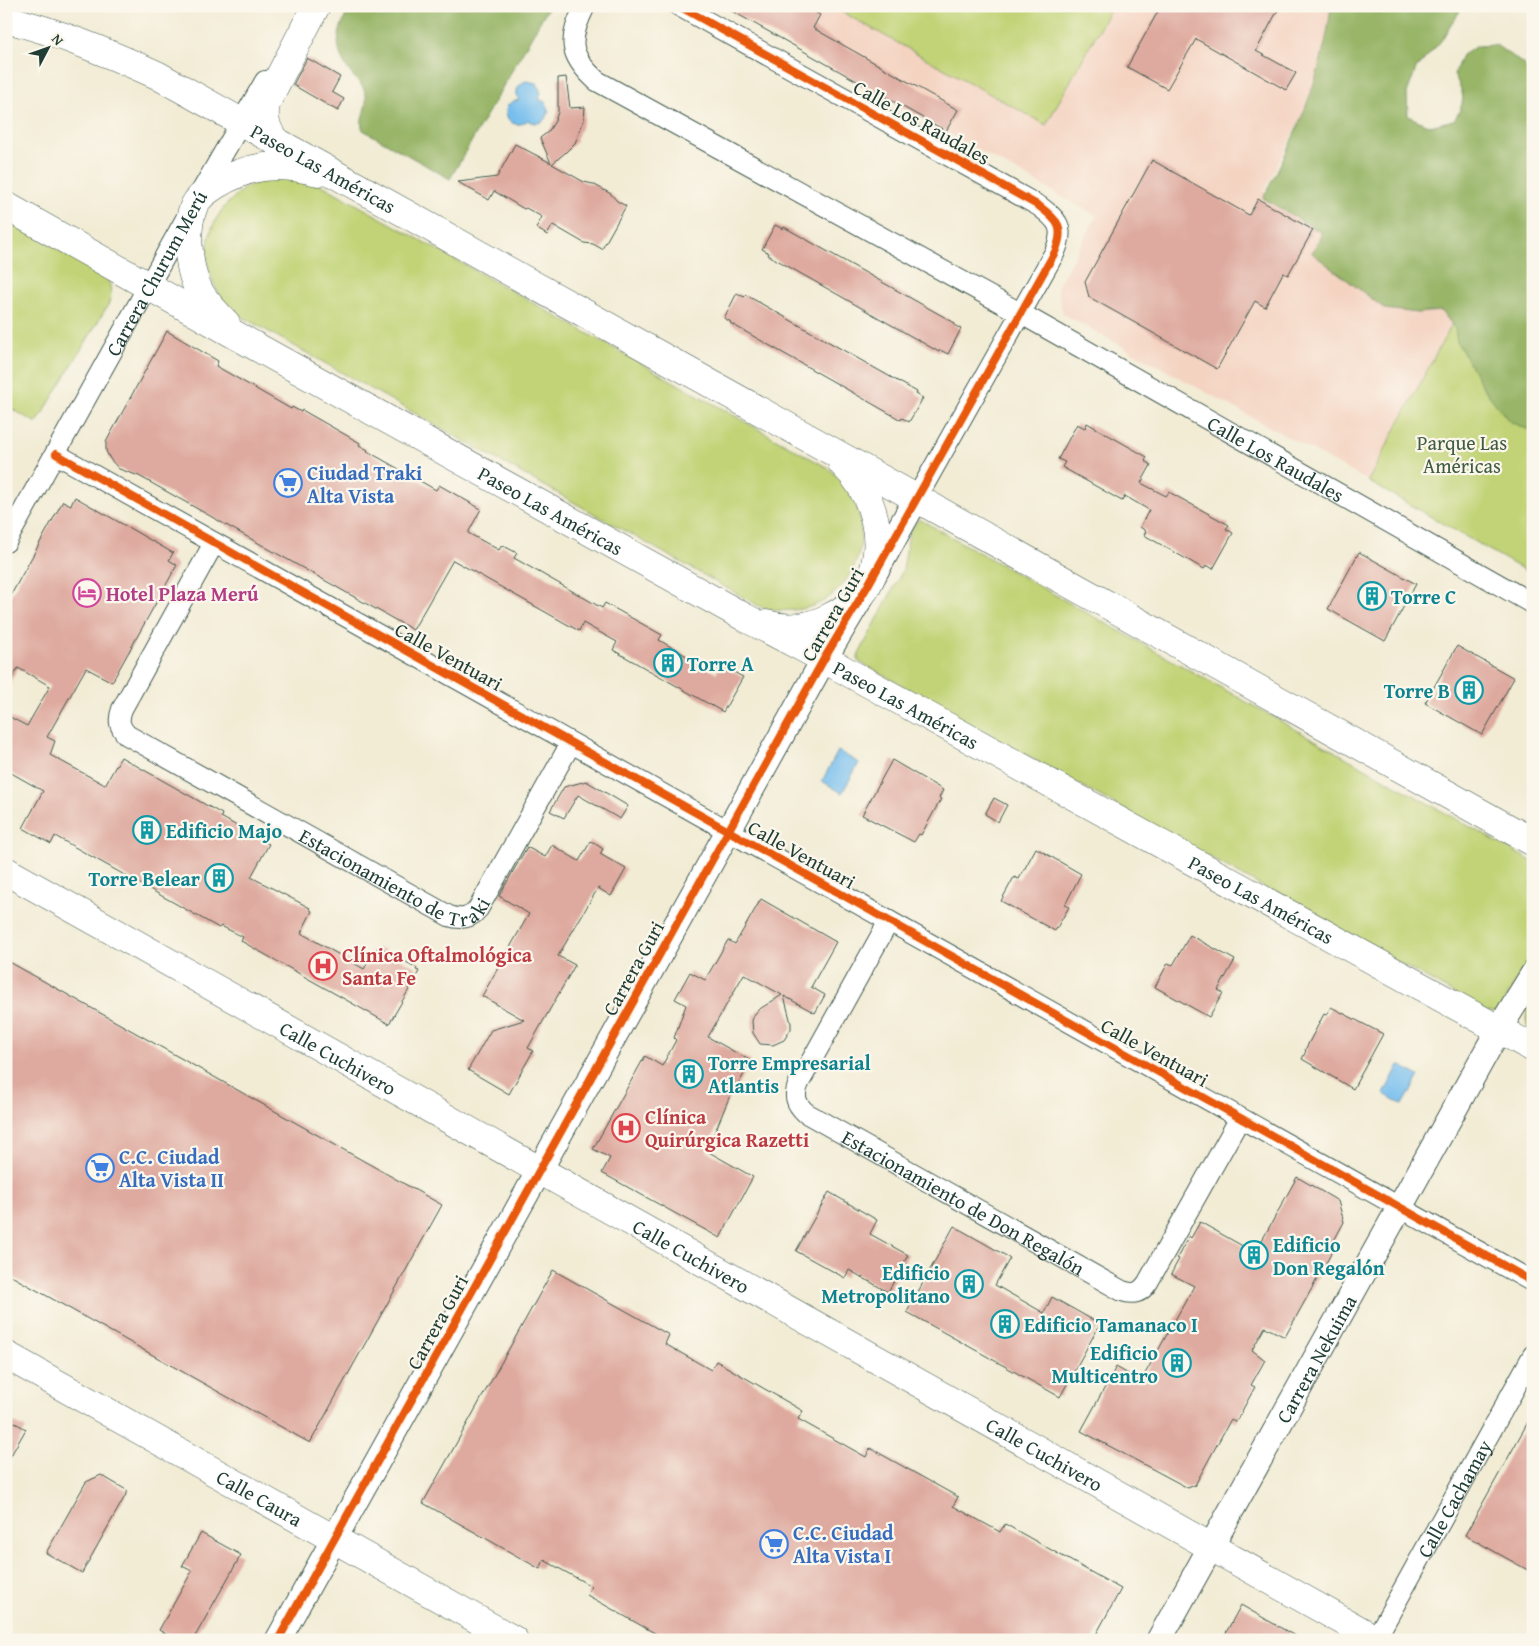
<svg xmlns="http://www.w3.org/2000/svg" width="1539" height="1646" font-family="'Gentium Book Plus',serif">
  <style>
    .built { fill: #f4d3c1 }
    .green { fill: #c1d376; stroke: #708855 }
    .forest { fill: #98b567; stroke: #5c794e }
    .water { fill: #76beee; stroke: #4a7e91 }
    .building { fill: #dea99e }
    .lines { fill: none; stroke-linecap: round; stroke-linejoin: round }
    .minor-casing { stroke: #3f574c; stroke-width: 22 }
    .tertiary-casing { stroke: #3f574c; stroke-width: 27 }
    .secondary-casing { stroke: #3f574c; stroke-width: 29 }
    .primary-casing { stroke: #3f574c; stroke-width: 29 }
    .minor { stroke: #fff; stroke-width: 20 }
    .tertiary { stroke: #fff; stroke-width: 25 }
    .secondary { stroke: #fff; stroke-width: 28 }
    .primary { stroke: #fff; stroke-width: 28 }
    .cycleway-casing { stroke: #fbf7ec; stroke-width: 11 }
    .cycleway { stroke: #e8590c; stroke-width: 8 }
    .labels { text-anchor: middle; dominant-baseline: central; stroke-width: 4.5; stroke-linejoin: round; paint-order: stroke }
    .street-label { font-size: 20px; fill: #1f3d34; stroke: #fbf7ec }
    .park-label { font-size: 20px; fill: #3f5b41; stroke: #fbf7ec }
    .shop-label { font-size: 20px; font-weight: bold; fill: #366cbe; stroke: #fbf7ec; text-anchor: start }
    .hotel-label { font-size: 20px; font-weight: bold; fill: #b23c85; stroke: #fbf7ec; text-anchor: start }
    .culture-label { font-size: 20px; font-weight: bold; fill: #0d838f; stroke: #fbf7ec; text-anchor: start }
    .health-label { font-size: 20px; font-weight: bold; fill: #be3a42; stroke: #fbf7ec; text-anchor: start }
  </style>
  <rect width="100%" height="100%" fill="#fbf7ec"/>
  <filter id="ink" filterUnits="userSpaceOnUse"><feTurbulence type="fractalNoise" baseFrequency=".02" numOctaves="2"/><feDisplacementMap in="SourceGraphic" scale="10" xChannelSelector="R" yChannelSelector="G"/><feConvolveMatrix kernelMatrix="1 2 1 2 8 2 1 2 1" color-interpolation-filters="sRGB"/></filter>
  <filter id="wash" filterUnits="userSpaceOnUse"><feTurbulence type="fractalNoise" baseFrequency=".0096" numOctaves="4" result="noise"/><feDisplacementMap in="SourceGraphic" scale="20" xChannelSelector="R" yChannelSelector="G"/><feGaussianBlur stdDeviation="1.12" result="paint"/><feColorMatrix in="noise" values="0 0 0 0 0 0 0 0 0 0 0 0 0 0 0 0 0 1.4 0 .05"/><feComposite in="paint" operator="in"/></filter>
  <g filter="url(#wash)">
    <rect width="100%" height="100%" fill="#f2ecd5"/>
    <polygon class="built" points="736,6 1343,6 1333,53 1264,192 1462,305 1368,481 1063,314 1057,287 1097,216 732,13"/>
    <g class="green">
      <polygon points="831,6 1112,6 1046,125"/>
      <path d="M283,178L320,184L828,468C840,478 852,493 857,508C873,554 842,607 793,610C781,611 770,610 759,606L239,315C202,287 196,235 229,202C236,195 244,187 253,184C263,180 273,179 283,178Z"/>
      <path d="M6,219L106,275C111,285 113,295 108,305L37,423L6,406Z"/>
      <polygon points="1462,305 1533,348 1533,575 1368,481"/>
      <polygon points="919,519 1533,862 1533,955 1501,1007 1496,1012 1487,1012 858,661 858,656 903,570 909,533"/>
      <path d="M1533,997V1037C1523,1025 1525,1009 1533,997Z"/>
    </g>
    <g class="forest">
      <path d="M351,6H549L450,179L363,130C358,119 368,108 366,96C365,88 359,82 354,77C332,51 335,34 351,6Z"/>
      <path d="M1331,6H1463L1441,41L1416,69L1407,93L1408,116L1430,126L1454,120C1467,100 1464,94 1454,74L1462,55L1477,46L1496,45L1523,64L1533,74V432L1509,421L1484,389L1457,342L1455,329L1442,311L1417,313L1385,309L1312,253L1322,233L1263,198C1295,138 1324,74 1331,6Z"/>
    </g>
    <g class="water">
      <path d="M526,81L537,83L541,93L539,99L545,102L549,112C545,123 537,126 528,120C516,130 503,121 507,106L511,102L519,100C514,92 518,84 526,81Z"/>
      <polygon points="838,751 859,763 842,793 822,781"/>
      <polygon points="1399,1065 1419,1076 1403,1105 1384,1094"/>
    </g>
    <g id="blocks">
      <g class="building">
        <polygon points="723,6 805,6 820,15 813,28 958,110 946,131"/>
        <polygon points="1161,6 1280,6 1256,51 1296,73 1286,90 1196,39 1167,89 1127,67"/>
        <polygon points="307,58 340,77 332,92 344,99 338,111 293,85"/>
        <polygon points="566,77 570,108 585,107 584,120 575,143 566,152 552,164 584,182 593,184 611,194 617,201 626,206 602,249 593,244 584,243 553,225 547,235 536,228 542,217 526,208 524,209 494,191 489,200 458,182 497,177 515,144 551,163 540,138 548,132 555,121 558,112 558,78"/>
        <polygon points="1152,160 1249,215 1258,199 1313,230 1288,275 1283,273 1265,307 1255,301 1217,369 1089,297 1085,282"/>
        <polygon points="775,225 783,229 784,227 955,323 954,325 961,329 948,354 940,350 939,352 768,255 769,253 762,249"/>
        <polygon points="737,293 744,297 746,295 917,392 916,394 923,398 909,422 902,418 901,420 730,323 731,322 724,318"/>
        <polygon points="167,331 218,361 216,366 291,409 292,407 301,412 302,410 360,443 359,445 368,450 367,451 436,490 439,485 481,509 468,533 499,550 502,545 517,553 514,558 602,608 605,603 662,635 659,640 716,673 721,665 743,677 723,712 613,650 617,642 583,623 579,631 453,560 413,630 139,476 119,469 110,459 106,451 106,442"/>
        <polygon points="1087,423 1147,457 1145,461 1151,465 1141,483 1166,496 1169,492 1229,525 1226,529 1233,533 1213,569 1207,565 1204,569 1144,535 1146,531 1140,527 1149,510 1125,496 1122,501 1062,467 1065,462 1058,459 1077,424 1085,428"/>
        <polygon points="75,497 173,553 169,560 177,565 112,682 86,668 47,737 55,741 50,755 105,785 121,757 222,814 221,817 269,844 251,877 310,908 309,909 312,911 301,933 364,969 377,948 380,950 381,948 417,968 416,970 419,971 415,979 389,1024 241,941 243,937 221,926 219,928 55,836 51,844 23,828 43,791 6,770 6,715 27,726 50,686 18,668 6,689 6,604 63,501 71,505"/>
        <polygon points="1359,552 1416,584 1385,641 1328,609"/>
        <polygon points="1457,646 1514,678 1482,735 1425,703"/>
        <polygon points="892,760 943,790 939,798 941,799 921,835 919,834 914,842 862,815"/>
        <polygon points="586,781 628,806 620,819 578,795 564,818 550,811 564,787"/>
        <polygon points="994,798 1007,805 998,822 985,814"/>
        <polygon points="591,841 603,849 600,854 626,869 611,896 598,888 558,956 575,965 528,1048 533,1051 509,1094 468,1070 491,1030 524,1020 482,996 529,914 499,896 527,847 545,857 552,845 579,861"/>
        <polygon points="1036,848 1081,874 1065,905 1069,907 1055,931 1001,901 1014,877 1019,879"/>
        <polygon points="761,899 836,942 811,987 825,995 815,1013 784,996 791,1023 791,1029 784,1040 773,1045 760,1044 753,1033 752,1021 754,1015 758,1010 782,995 744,974 708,1037 751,1061 733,1094 731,1093 707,1151 753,1177 720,1238 602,1173 610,1158 593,1149 645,1056 662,1066 676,1040 674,1038 686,1005 675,999 690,972 705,980 728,940 735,944"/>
        <polygon points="1190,935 1235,960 1218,990 1223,993 1209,1017 1155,987 1168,963 1173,965"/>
        <polygon points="6,960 442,1205 310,1443 6,1273"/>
        <polygon points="1331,1007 1383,1034 1353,1089 1302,1059 1306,1051 1305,1050 1324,1014 1326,1015"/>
        <polygon points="1297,1177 1338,1201 1344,1222 1329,1250 1332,1252 1285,1337 1265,1327 1252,1350 1265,1360 1251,1385 1255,1387 1236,1422 1231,1419 1195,1485 1188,1488 1081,1431 1116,1367 1141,1381 1194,1286 1171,1274 1179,1259 1177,1258 1189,1236 1191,1238 1200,1222 1255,1253"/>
        <polygon points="829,1192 877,1220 870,1234 908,1255 888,1292 849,1270 845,1278 796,1251"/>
        <polygon points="954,1226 1010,1258 995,1285 1044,1313 1052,1297 1100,1324 1060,1397 907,1312"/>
        <polygon points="553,1270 669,1335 665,1344 711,1370 716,1361 803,1411 798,1419 866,1457 870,1448 958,1497 953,1506 1000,1532 1005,1524 1121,1589 1093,1640 667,1640 587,1595 591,1586 544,1560 540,1569 423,1503"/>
        <polygon points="1533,1413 1533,1573 1465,1535"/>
        <polygon points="6,1418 26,1429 6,1464"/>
        <polygon points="101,1475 128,1491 82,1573 46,1553 86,1482"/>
        <polygon points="201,1533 241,1555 193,1640 176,1640 159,1630 192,1571 182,1566"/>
        <polygon points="1241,1605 1302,1640 1222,1640"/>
      </g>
    </g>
  </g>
  <g filter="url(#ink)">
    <use href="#blocks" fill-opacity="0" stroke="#3f574c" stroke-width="1"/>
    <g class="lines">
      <defs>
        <g id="minor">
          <path id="s1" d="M585,6C568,40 568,55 597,81L1020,313L1533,604"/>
          <path d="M679,6L1039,206C1059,221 1065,228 1055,252L916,499"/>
          <polyline points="56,454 1533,1282"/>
          <path id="s2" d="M6,542L194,204L265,81"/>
          <path id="s3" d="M214,543L122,709C118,720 119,727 127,735L449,916C461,920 470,919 478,909L571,743"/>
          <path id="s4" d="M889,921L799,1083C793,1096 796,1104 806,1113L1122,1291C1134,1295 1141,1293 1148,1282L1240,1118"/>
          <path id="s5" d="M1375,1640L1533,1355"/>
        </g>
        <g id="tertiary">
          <polyline points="278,1640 824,659 867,587 916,499"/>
          <path id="s6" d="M1159,1640L1499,1029L1533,974"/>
        </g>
        <g id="secondary">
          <path id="s7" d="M6,19C58,32 108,53 157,75L1533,842"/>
          <path d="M274,140C266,127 262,116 267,101L316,6"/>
          <path id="s8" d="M6,206L255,346L744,617L824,659L1533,1048"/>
          <path d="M226,323C217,314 208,305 201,294C188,273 184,229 194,206C198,197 208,190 216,185C249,164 280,162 318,172"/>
          <path d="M766,624C786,630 807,628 826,619C841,612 860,600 867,586C889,545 874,493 842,463"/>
        </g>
        <g id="primary">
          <path id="s9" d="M6,871L1377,1640"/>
          <path id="s10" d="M6,1355L514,1640"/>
        </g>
      </defs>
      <use href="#minor" class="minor-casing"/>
      <use href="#tertiary" class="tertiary-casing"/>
      <use href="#secondary" class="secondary-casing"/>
      <use href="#primary" class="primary-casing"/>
      <use href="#minor" class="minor"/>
      <use href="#tertiary" class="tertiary"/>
      <use href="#secondary" class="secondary"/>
      <use href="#primary" class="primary"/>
      <defs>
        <g id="cycleway">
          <polyline points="56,454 1533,1282"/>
          <path d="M278,1640L824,659L867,587L1055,252C1065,228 1059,221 1039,206L679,6"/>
        </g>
      </defs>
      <use href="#cycleway" class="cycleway-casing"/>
      <use href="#cycleway" class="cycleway"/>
    </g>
  </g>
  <defs>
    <symbol id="supermarket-ring" viewBox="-11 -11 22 22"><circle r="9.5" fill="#fbf7ec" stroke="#3f7fe0" stroke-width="1.5"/><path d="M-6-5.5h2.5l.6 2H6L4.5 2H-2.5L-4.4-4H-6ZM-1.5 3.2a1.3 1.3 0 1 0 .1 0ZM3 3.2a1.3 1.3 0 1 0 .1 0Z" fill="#3f7fe0"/></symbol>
    <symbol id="hotel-ring" viewBox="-11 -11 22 22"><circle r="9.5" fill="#fbf7ec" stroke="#d1479c" stroke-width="1.5"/><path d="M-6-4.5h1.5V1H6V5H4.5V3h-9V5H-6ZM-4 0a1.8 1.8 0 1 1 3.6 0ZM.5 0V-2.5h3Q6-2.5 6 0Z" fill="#d1479c"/></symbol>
    <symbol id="building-ring" viewBox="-11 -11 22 22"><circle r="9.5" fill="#fbf7ec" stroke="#0f9aa8" stroke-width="1.5"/><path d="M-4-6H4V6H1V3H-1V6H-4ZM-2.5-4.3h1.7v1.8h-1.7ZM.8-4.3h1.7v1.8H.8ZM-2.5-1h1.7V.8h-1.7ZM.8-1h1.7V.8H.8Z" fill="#0f9aa8"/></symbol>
    <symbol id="hospital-ring" viewBox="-11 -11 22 22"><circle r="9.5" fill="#fbf7ec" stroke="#e0444e" stroke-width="1.5"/><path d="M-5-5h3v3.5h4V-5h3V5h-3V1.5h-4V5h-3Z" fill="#e0444e"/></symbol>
  </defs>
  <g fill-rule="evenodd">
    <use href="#supermarket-ring" x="272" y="467" width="32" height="32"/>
    <use href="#hotel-ring" x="71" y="577" width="32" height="32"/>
    <use href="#building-ring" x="1356" y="580" width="32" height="32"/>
    <use href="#building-ring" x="652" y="647" width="32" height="32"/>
    <use href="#building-ring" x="1453" y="674" width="32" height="32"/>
    <use href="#building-ring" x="131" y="814" width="32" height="32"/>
    <use href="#building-ring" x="203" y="862" width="32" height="32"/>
    <use href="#hospital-ring" x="307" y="950" width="32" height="32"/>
    <use href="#building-ring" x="673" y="1058" width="32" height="32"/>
    <use href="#hospital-ring" x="610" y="1112" width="32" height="32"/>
    <use href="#supermarket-ring" x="84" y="1152" width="32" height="32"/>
    <use href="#building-ring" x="1238" y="1239" width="32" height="32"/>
    <use href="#building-ring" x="953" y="1268" width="32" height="32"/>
    <use href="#building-ring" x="989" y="1308" width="32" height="32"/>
    <use href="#building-ring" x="1161" y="1347" width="32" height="32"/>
    <use href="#supermarket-ring" x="758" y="1528" width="32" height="32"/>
  </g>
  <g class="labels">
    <g class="street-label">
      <text transform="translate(922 122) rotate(29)">Calle Los Raudales</text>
      <text stroke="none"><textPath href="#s7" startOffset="352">Paseo Las Américas</textPath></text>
      <text stroke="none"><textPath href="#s2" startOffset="308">Carrera Churum Merú</textPath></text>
      <text stroke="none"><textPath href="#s1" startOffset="862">Calle Los Raudales</textPath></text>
      <text stroke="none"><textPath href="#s8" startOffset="624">Paseo Las Américas</textPath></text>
      <text transform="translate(832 614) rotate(-60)">Carrera Guri</text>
      <text transform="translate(449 656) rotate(29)">Calle Ventuari</text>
      <text stroke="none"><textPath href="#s8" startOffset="1029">Paseo Las Américas</textPath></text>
      <text transform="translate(802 854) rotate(29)">Calle Ventuari</text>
      <text stroke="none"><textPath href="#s3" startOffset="525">Estacionamiento de Traki</textPath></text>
      <text stroke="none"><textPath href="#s8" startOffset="1434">Paseo Las Américas</textPath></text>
      <text transform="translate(633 968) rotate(-61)">Carrera Guri</text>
      <text transform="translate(1155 1052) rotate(29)">Calle Ventuari</text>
      <text stroke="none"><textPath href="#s9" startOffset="381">Calle Cuchivero</textPath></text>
      <text stroke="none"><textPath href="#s4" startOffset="400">Estacionamiento de Don Regalón</textPath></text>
      <text stroke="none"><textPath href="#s9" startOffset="786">Calle Cuchivero</textPath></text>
      <text transform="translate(437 1322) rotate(-61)">Carrera Guri</text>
      <text stroke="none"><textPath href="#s6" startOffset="322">Carrera Nekuima</textPath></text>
      <text stroke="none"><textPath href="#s9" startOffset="1191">Calle Cuchivero</textPath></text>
      <text stroke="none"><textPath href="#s5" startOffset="162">Calle Cachamay</textPath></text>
      <text stroke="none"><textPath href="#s10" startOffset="291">Calle Caura</textPath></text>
    </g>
    <g class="park-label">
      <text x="1462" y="442">Parque Las<tspan x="1462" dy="23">Américas</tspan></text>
    </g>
    <g class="shop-label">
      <text x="307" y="472">Ciudad Traki<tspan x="307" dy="23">Alta Vista</tspan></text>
      <text x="119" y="1156">C.C. Ciudad<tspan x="119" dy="23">Alta Vista II</tspan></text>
      <text x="793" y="1532">C.C. Ciudad<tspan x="793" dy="23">Alta Vista I</tspan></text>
    </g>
    <g class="hotel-label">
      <text x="106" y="593">Hotel Plaza Merú</text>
    </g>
    <g class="culture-label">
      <text x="1391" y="596">Torre C</text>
      <text x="687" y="663">Torre A</text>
      <text x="1450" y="690" text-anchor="end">Torre B</text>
      <text x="166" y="830">Edificio Majo</text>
      <text x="200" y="878" text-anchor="end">Torre Belear</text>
      <text x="708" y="1062">Torre Empresarial<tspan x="708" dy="23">Atlantis</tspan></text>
      <text x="1273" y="1244">Edificio<tspan x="1273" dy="23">Don Regalón</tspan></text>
      <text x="950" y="1272" text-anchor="end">Edificio<tspan x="950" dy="23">Metropolitano</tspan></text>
      <text x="1024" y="1324">Edificio Tamanaco I</text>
      <text x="1158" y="1352" text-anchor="end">Edificio<tspan x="1158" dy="23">Multicentro</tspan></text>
    </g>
    <g class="health-label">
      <text x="342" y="954">Clínica Oftalmológica<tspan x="342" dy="23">Santa Fe</tspan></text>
      <text x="645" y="1116">Clínica<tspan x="645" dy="23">Quirúrgica Razetti</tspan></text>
    </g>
  </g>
  <rect width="1539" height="1646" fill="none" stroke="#fbf7ec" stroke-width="25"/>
  <g transform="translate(48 48) rotate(49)" stroke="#fbf7ec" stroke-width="4" paint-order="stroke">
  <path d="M0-4L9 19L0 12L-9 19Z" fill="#1f3d34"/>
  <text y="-8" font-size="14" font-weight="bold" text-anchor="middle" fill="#1f3d34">N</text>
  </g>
</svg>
